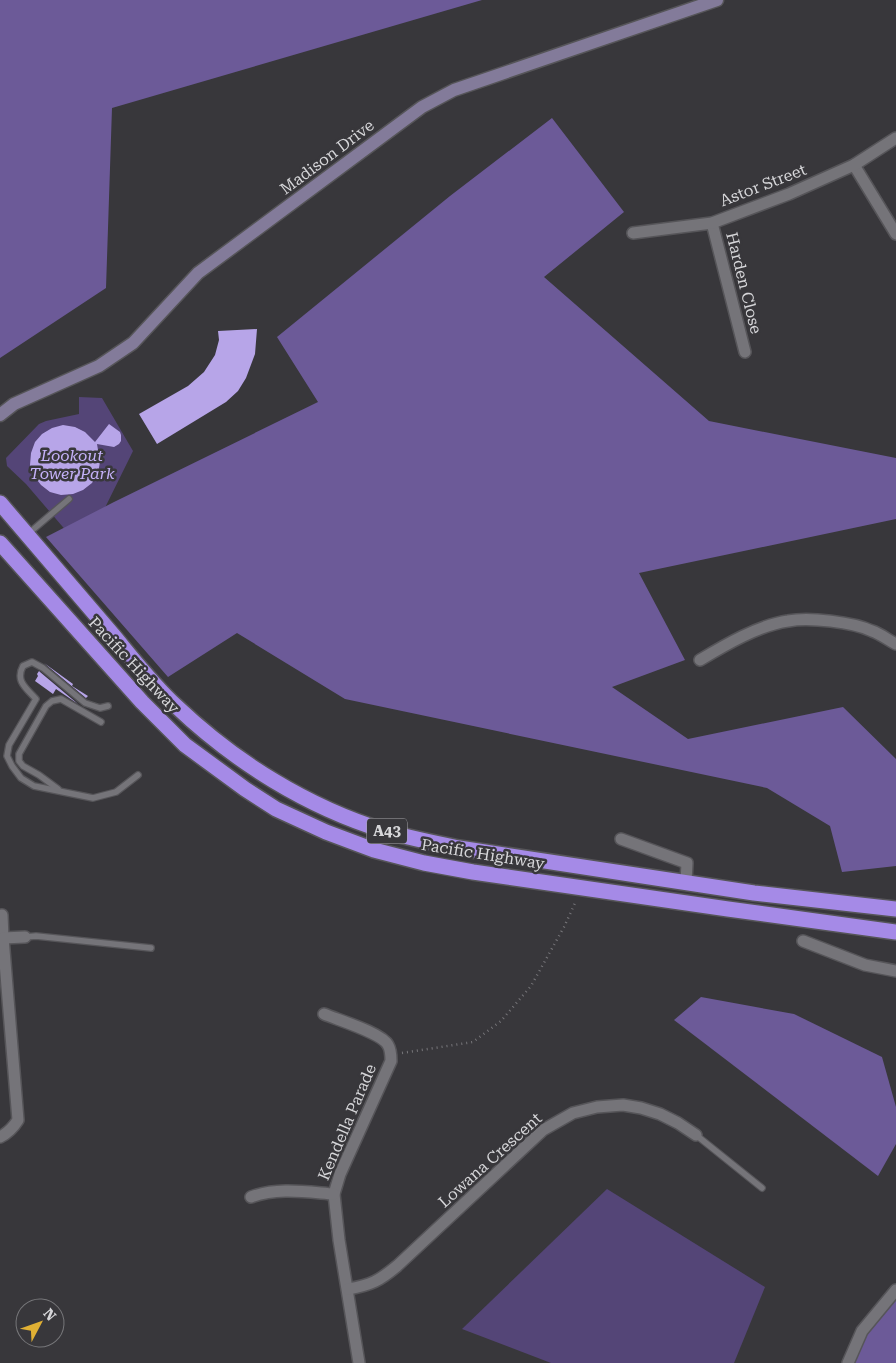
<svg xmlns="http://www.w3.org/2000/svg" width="896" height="1363" font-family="'Roboto Serif',serif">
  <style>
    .green { fill: #544577 }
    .forest { fill: #6c5a98 }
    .building { fill: #b7a5e8 }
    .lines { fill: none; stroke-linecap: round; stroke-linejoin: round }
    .lane-casing { stroke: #565559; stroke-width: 8 }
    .street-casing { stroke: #565559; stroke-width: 14 }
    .secondary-casing { stroke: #565559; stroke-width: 15 }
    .highway-casing { stroke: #565559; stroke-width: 18 }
    .path { stroke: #77767a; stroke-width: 2.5; stroke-dasharray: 1 4; stroke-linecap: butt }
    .lane { stroke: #757479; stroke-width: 5.5 }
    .street { stroke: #757479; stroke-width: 11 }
    .secondary { stroke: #837b9a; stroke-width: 12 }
    .highway { stroke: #a58ae7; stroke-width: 15 }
    .labels { text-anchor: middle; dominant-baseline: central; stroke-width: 5; stroke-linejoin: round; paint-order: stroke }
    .shield { fill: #38373b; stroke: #a7a6aa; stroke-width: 1 }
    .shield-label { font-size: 15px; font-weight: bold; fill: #d6d6d9 }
    .street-label { font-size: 16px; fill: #d6d6d9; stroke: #38373b }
    .park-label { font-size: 16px; font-style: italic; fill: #c4b1f8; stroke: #38373b }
  </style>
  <rect width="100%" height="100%" fill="#38373b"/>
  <g class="green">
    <polygon points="79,397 102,398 133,451 95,528 74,540 26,484 7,466 6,458 39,424 46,421 79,414"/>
    <polygon points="607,1189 765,1287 734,1363 551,1363 462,1329"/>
  </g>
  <g class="forest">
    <polygon points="0,0 482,0 112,108 106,288 0,358"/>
    <polygon points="552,118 624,212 544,277 709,421 896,458 896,519 639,573 685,660 612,687 688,739 843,707 896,759 896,866 842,872 830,826 767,788 345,699 237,633 168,677 46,537 114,502 318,402 277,337 450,196"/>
    <polygon points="701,997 794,1014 882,1057 896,1107 896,1144 878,1176 674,1020"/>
    <polygon points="896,1299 896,1363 853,1363 865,1332"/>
  </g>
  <g class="building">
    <polygon points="257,329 255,354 246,378 238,391 226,402 157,444 139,414 188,386 204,372 215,355 219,340 218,331"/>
    <polygon points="109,424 120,432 121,435 121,441 119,444 114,447 97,444 100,462 98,473 92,483 83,490 73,494 61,495 50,492 41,485 34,476 30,465 31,453 35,442 42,434 52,428 63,425 75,427 85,432 95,442"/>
    <polygon points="44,663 73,684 72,686 88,696 86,698"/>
    <polygon points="39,671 40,672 78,704 56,689 53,694 35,681 38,676 37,674"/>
  </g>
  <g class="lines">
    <defs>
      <g id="lane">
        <polyline points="29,533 69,499"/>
        <path d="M108,706L100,708L85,703L43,668L32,662L23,666C15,681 26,688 36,699L9,745L7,756L12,766L21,778L34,786L93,798L116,792L138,775"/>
        <polyline points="58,789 39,775 23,766 19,761 19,754 46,706 52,701 61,699 101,722"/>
        <polyline points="25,937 36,936 151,948"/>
        <polyline points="696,1135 762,1188"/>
      </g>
      <g id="street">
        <polyline points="854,165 896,234"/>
        <polyline points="712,223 745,352"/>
        <polyline points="633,233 712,223 789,194 854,165 896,138"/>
        <path d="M700,660C725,645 759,625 788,621C809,617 853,622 872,631C881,634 888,640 896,644"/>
        <polyline points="621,839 687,863 686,882"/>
        <polyline points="2,915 3,938"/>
        <polyline points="803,941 865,965 896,971"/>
        <path d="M324,1014C338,1020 382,1033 388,1045C391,1050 391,1055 391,1061L340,1174L334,1194L339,1240L359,1363"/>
        <path d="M0,1137C8,1133 13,1128 18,1120L3,938L25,937"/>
        <path d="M251,1197C277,1187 307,1192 334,1194"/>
        <path d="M348,1289C371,1285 379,1281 397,1266L543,1130L573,1113L597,1107L623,1105L641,1108L660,1114L678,1123L696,1135"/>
        <polyline points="848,1363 862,1331 896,1290"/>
      </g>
      <polyline id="secondary" points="0,415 14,404 99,366 133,343 198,273 422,107 454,90 717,0"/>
      <g id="highway">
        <path d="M0,503C38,547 75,591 113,635C133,659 153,685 176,706C235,762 307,807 385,831C410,838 434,843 459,848L754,893L896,909"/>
        <polyline points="0,543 142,702 185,745 245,789 276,809 326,832 374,850 424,863 473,872 728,909 896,932"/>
      </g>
    </defs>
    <use href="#lane" class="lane-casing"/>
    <use href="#street" class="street-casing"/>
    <use href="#secondary" class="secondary-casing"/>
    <use href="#highway" class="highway-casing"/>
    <polyline class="path" points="402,1053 473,1042 501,1021 531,986 564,927 576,901"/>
    <use href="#lane" class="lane"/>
    <use href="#street" class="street"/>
    <use href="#secondary" class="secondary"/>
    <use href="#highway" class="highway"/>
  </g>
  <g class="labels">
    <rect class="shield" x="367" y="818.5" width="40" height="25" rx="4"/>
    <g class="shield-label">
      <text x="387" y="831">A43</text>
    </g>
    <g class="street-label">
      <text transform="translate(327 157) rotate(-37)">Madison Drive</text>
      <text transform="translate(763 185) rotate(-21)">Astor Street</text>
      <text transform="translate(744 283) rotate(76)">Harden Close</text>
      <text transform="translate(134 665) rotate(47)">Pacific Highway</text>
      <text transform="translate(483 854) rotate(9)">Pacific Highway</text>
      <text transform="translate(347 1122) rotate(-67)">Kendella Parade</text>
      <text transform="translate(490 1160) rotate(-42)">Lowana Crescent</text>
    </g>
    <g class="park-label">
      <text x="72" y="455">Lookout<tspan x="72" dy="18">Tower Park</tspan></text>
    </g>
  </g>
  <g transform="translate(40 1323) rotate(49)"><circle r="24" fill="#38373b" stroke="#77777a"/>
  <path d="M0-4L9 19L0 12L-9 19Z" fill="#e0b034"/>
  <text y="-8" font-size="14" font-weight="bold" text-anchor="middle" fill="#d6d6d9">N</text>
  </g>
</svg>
